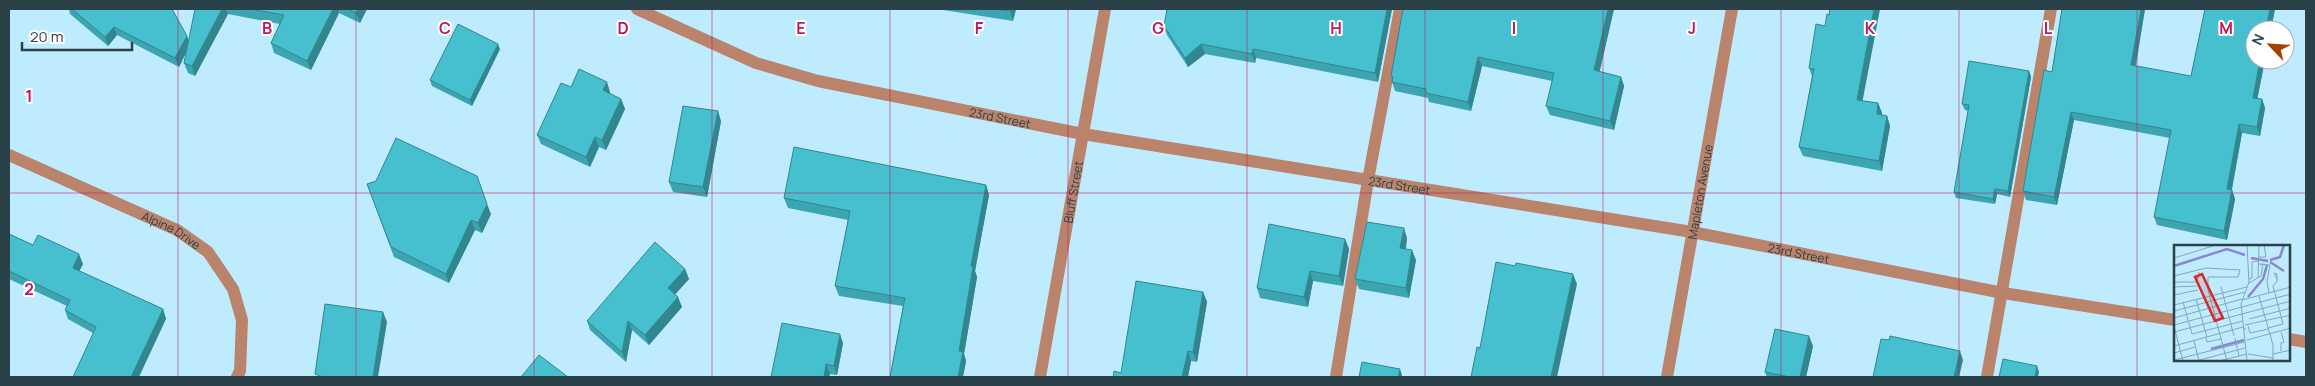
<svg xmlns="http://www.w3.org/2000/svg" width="2315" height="386" font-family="Manrope,sans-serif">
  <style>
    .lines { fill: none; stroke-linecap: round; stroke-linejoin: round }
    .minor { stroke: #b9846b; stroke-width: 12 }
    .wall { fill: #3ca5b1 }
    .shaded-wall { fill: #318690 }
    .building { fill: #46c0ce; stroke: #318690 }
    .grid { fill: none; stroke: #c2185b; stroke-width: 1; stroke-opacity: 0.55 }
    .labels { text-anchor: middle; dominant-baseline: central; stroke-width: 4; stroke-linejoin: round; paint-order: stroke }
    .street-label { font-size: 12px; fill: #2a414a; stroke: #fff }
    .inset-river { fill: none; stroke: #8a86cf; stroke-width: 2.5 }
    .inset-road { fill: none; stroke: #83a7b6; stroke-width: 1 }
    .view { fill: #d62828; fill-opacity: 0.15; stroke: #d62828; stroke-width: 2.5 }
    .inset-edge { fill: none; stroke: #2a414a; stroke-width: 2.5 }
    .grid-label { font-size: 16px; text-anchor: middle; font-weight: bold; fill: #c2185b; stroke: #fff; stroke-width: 4; stroke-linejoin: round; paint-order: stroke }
  </style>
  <rect width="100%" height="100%" fill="#bfebfe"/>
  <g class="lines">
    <g class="minor">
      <path id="s1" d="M637,9L756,63L818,81L1083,134L1692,232L2003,293L2175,320"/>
      <path id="s2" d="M9,155L177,230L208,252L233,289L242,320L240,371L237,377"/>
      <polyline points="2289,339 2306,342"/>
      <path id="s3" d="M1040,377L1105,9"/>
      <polyline points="1336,377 1368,180 1400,9"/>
      <path id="s4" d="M1667,377L1732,9"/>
      <polyline points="1987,377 2051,9"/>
    </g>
  </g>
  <g class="wall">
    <polygon points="69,9 172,9 189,41 195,9 367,9 360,23 339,13 311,70 274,53 271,43 280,24 228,14 195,76 188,73 184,63 187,51 179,67 117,35 108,46 70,14"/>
    <polygon points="937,9 1016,9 1013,21"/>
    <polygon points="1392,9 1378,82 1256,58 1255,63 1205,54 1188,67 1167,35 1164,26"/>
    <polygon points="1614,9 1599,72 1621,77 1624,86 1614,130 1550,115 1546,106 1552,81 1482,66 1471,111 1429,102 1428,98 1395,91 1392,82 1391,76"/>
    <polygon points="2062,9 2145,9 2136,66 2191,76 2205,9 2275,9 2257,99 2262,99 2265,108 2260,136 2242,133 2232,190 2235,199 2227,240 2157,225 2154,217 2170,138 2074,120 2057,205 2026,200 2023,191 2052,72"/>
    <polygon points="1825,26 1862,101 1878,103 1882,113 1882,115 1887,116 1890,126 1882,171 1803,156 1799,147 1812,76 1809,68"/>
    <polygon points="500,49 472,106 432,86 430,80"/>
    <polygon points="2029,71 2031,77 2010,197 1997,194 1995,204 1956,198 1954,192 1968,111 1965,110 1962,104"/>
    <polygon points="571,87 610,92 610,94 621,99 625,109 606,150 599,147 590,167 541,144 537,135"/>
    <polygon points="721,121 707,197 673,192 669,182"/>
    <polygon points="367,184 491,214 482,233 475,230 449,283 394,257"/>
    <polygon points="986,185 989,195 975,271 977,277 964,354 966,361 963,377 890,377 903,306 839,296 835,286 848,220 788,208 784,198"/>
    <polygon points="9,234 33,245 83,264 79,271 163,309 166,319 93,333 68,319 65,310 67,306 9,279"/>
    <polygon points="1407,238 1406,249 1416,260 1409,298 1359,289 1355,279"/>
    <polygon points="1345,239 1349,249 1343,286 1313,281 1308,307 1260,298 1257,288"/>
    <polygon points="685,269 689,279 675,294 682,307 649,345 632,330 626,362 590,330 587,321"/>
    <polygon points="1203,292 1207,302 1197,362 1191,361 1188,377 1113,377 1121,373"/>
    <polygon points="843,343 837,375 830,374 829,377 771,377"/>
    <polygon points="1813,346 1806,377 1767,377 1765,372"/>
  </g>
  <g class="shaded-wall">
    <polygon points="222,9 226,9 228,14 195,76 192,66"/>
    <polygon points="333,9 338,9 339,13 311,70 307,61"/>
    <polygon points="358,9 367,9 360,23 356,13"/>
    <polygon points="1010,9 1016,9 1013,21 1010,11"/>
    <polygon points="1387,9 1392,9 1378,82 1375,73"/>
    <polygon points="1608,9 1614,9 1598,79 1594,70"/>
    <polygon points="1874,9 1880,9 1861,109 1857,100"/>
    <polygon points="2141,9 2145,9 2134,73 2131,65"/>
    <polygon points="2270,9 2275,9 2271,30 2266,30"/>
    <polygon points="114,27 117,35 108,46 105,37"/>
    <polygon points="187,36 190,44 179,67 175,58"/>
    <polygon points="498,44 500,49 472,106 470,100"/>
    <polygon points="1201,44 1205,54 1188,67 1185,58"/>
    <polygon points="1253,49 1256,58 1255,63 1252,54"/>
    <polygon points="1478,57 1482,66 1471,111 1468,102"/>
    <polygon points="2260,60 2265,60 2256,106 2253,98"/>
    <polygon points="2029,71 2031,77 2010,197 2008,191"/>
    <polygon points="1621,77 1624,86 1614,130 1610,121"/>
    <polygon points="607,82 610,92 607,100 603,90"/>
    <polygon points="621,99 625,109 606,150 602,140"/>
    <polygon points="2262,99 2265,108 2260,136 2257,127"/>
    <polygon points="1878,103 1882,113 1880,124 1877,114"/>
    <polygon points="718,111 721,121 707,197 703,187"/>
    <polygon points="2071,112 2074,120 2057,205 2054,197"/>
    <polygon points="1887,116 1890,126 1882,171 1879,161"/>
    <polygon points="2239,124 2242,133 2230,198 2227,189"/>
    <polygon points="595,137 599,147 590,167 586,157"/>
    <polygon points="986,185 989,195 975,271 977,277 964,354 966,361 963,377 958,377 959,351 971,266"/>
    <polygon points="1995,189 1997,194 1995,204 1993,199"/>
    <polygon points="2232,190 2235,199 2227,240 2224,231"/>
    <polygon points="487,204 491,214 482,233 478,223"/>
    <polygon points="471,220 475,230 449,283 446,274"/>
    <polygon points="1404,228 1407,238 1404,258 1400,248"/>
    <polygon points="1345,239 1349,249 1343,286 1339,276"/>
    <polygon points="1412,250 1416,260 1409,298 1406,288"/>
    <polygon points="79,254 83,264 76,277 73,268"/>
    <polygon points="685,269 689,279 672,298 668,288"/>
    <polygon points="1310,271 1313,281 1308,307 1304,297"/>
    <polygon points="1573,274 1577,284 1557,377 1551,377"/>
    <polygon points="1203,292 1207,302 1197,362 1193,352"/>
    <polygon points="678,297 682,307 649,345 645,335"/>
    <polygon points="163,309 166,319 139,377 131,377"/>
    <polygon points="383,312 387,322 378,377 373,377"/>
    <polygon points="628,321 632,330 626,362 622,352"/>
    <polygon points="840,334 843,343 837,375 834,366"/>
    <polygon points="1809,336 1813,346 1806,377 1800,377"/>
    <polygon points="1188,351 1191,361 1188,377 1182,377"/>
    <polygon points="1960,351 1963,360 1959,377 1954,377"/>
    <polygon points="826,364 830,374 829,377 824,377"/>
    <polygon points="2037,366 2039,372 2038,377 2035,377"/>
    <polygon points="1400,369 1402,375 1402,377 1398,377"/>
  </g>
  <g class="building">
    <polygon points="72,9 172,9 187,36 175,58 114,27 105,37"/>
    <polygon points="195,9 222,9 192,66 184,63"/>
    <polygon points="250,9 333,9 307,61 271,43 284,15"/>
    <polygon points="348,9 358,9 356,13"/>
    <polygon points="994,9 1010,9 1010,11"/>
    <polygon points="1167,9 1387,9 1375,73 1253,49 1252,54 1201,44 1185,58 1164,26"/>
    <polygon points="1403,9 1608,9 1594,70 1621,77 1610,121 1546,106 1554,73 1478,57 1468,102 1426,93 1426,89 1392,82 1393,77 1391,76"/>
    <polygon points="1830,9 1874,9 1857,100 1878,103 1877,114 1887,116 1879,161 1799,147 1814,69 1809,68 1816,24 1825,26 1827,14 1829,15"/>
    <polygon points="2062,9 2141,9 2131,65 2191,76 2205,9 2270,9 2266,30 2255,30 2255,60 2260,60 2253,98 2262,99 2257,127 2239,124 2227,189 2232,190 2224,231 2154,217 2171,130 2071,112 2054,197 2023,191 2044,70 2052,72"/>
    <polygon points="458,24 498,44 470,100 430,80"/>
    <polygon points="1969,61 2029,71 2008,191 1995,189 1993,199 1954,192 1969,105 1962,104"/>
    <polygon points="579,69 607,82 603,90 621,99 602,140 595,137 586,157 537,135 561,83 571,87"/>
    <polygon points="683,106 718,111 703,187 669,182"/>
    <polygon points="396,138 477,176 487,204 478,223 471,220 446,274 391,247 367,184 376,181"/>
    <polygon points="794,147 986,185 971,266 973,267 959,351 963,352 958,377 890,377 905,298 835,286 850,211 784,198"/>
    <polygon points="1367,222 1404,228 1400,248 1412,250 1406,288 1355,279"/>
    <polygon points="1269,224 1345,239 1339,276 1310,271 1304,297 1257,288"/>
    <polygon points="9,234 33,245 38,235 79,254 73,268 163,309 131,377 73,377 96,327 65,310 70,300 9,271"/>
    <polygon points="655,242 685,269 668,288 678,297 645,335 628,321 622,352 587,321"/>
    <polygon points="1496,262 1515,266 1516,263 1573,274 1551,377 1471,377 1477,347 1480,348"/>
    <polygon points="1136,281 1203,292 1193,352 1188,351 1182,377 1113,377 1114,371 1121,373"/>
    <polygon points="325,304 383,312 373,377 322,377 315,374"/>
    <polygon points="782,323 840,334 834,366 826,364 824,377 771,377"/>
    <polygon points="1775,329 1809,336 1800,377 1790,377 1765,372"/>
    <polygon points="1890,336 1960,351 1954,377 1873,377 1881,339 1889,340"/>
    <polygon points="539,355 568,377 521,377"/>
    <polygon points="2003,359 2037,366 2035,377 1999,377"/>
    <polygon points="1362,362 1400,369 1398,377 1359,377"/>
  </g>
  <path class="grid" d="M178,9V377M356,9V377M534,9V377M712,9V377M890,9V377M1068,9V377M1247,9V377M1425,9V377M1603,9V377M1781,9V377M1959,9V377M2137,9V377M9,193H2306"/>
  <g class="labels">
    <g class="street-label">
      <text stroke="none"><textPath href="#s1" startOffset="381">23rd Street</textPath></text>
      <text stroke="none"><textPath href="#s1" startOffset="786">23rd Street</textPath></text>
      <text stroke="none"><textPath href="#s3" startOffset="188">Bluff Street</textPath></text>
      <text stroke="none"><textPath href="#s4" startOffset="188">Mapleton Avenue</textPath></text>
      <text stroke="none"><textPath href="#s2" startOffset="179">Alpine Drive</textPath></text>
      <text stroke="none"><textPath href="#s1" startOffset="1191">23rd Street</textPath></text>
    </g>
  </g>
  <g transform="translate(2174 245)">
    <rect width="116" height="116" fill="#bfebfe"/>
    <path class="inset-river" d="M77,13L94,16M96,15L106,12L110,0M96,17L110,26M0,21L53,4L71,10M74,52L89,34L93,20M37,104L70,95"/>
    <path class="inset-road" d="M73,0L75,37L67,59L73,115M85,12H92L90,0M0,13L42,0M85,19L96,20L93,36L95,48M0,31L32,23L66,25L64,32H34V45L53,116M84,33L85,0M75,34L78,33V17L84,16M0,37H23L25,27M75,38L87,31L89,18M0,42L23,41M47,42L60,91M0,50L24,45M85,51L99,100V116M22,54L33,92M68,55L117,42M9,57L18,89L69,76M0,60L73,42M0,66L71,47M0,73L68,54M75,74L117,63M0,80L117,49M71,80L117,70M0,81L9,116M74,81L76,88L94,84M94,83L109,79L99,41L103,36V29L100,28L103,34M0,87L117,56M32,93L33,97L47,94M61,93L65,111M73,95L117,83M20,96L25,116M0,101L69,82L72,85M107,106V98L110,97L107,87M0,108L21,102M74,109L99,113M99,109L117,105M0,115L71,97M22,116L71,103M45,116L73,109"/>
    <path class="view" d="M28,29L49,73L41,76L21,32Z"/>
    <rect width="116" height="116" class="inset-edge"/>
  </g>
  <g class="grid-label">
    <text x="267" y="34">B</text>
    <text x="445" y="34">C</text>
    <text x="623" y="34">D</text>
    <text x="801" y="34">E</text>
    <text x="979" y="34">F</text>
    <text x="1158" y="34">G</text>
    <text x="1336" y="34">H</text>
    <text x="1514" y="34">I</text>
    <text x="1692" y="34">J</text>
    <text x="1870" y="34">K</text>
    <text x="2048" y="34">L</text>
    <text x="2226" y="34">M</text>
    <text x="29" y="102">1</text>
    <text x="29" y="295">2</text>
  </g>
  <rect width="2315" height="386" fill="none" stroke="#2a414a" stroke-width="20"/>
  <g transform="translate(2270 45) rotate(295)"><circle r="24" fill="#ffffff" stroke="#aab3b7"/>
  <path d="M0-4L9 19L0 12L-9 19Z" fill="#a44200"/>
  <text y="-8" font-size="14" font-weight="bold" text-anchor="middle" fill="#2a414a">N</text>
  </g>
  <path d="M22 42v8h110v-8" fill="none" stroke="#2a414a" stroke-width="2.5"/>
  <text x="30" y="42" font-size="15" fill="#2a414a" stroke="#ffffff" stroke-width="4" paint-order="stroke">20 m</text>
</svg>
